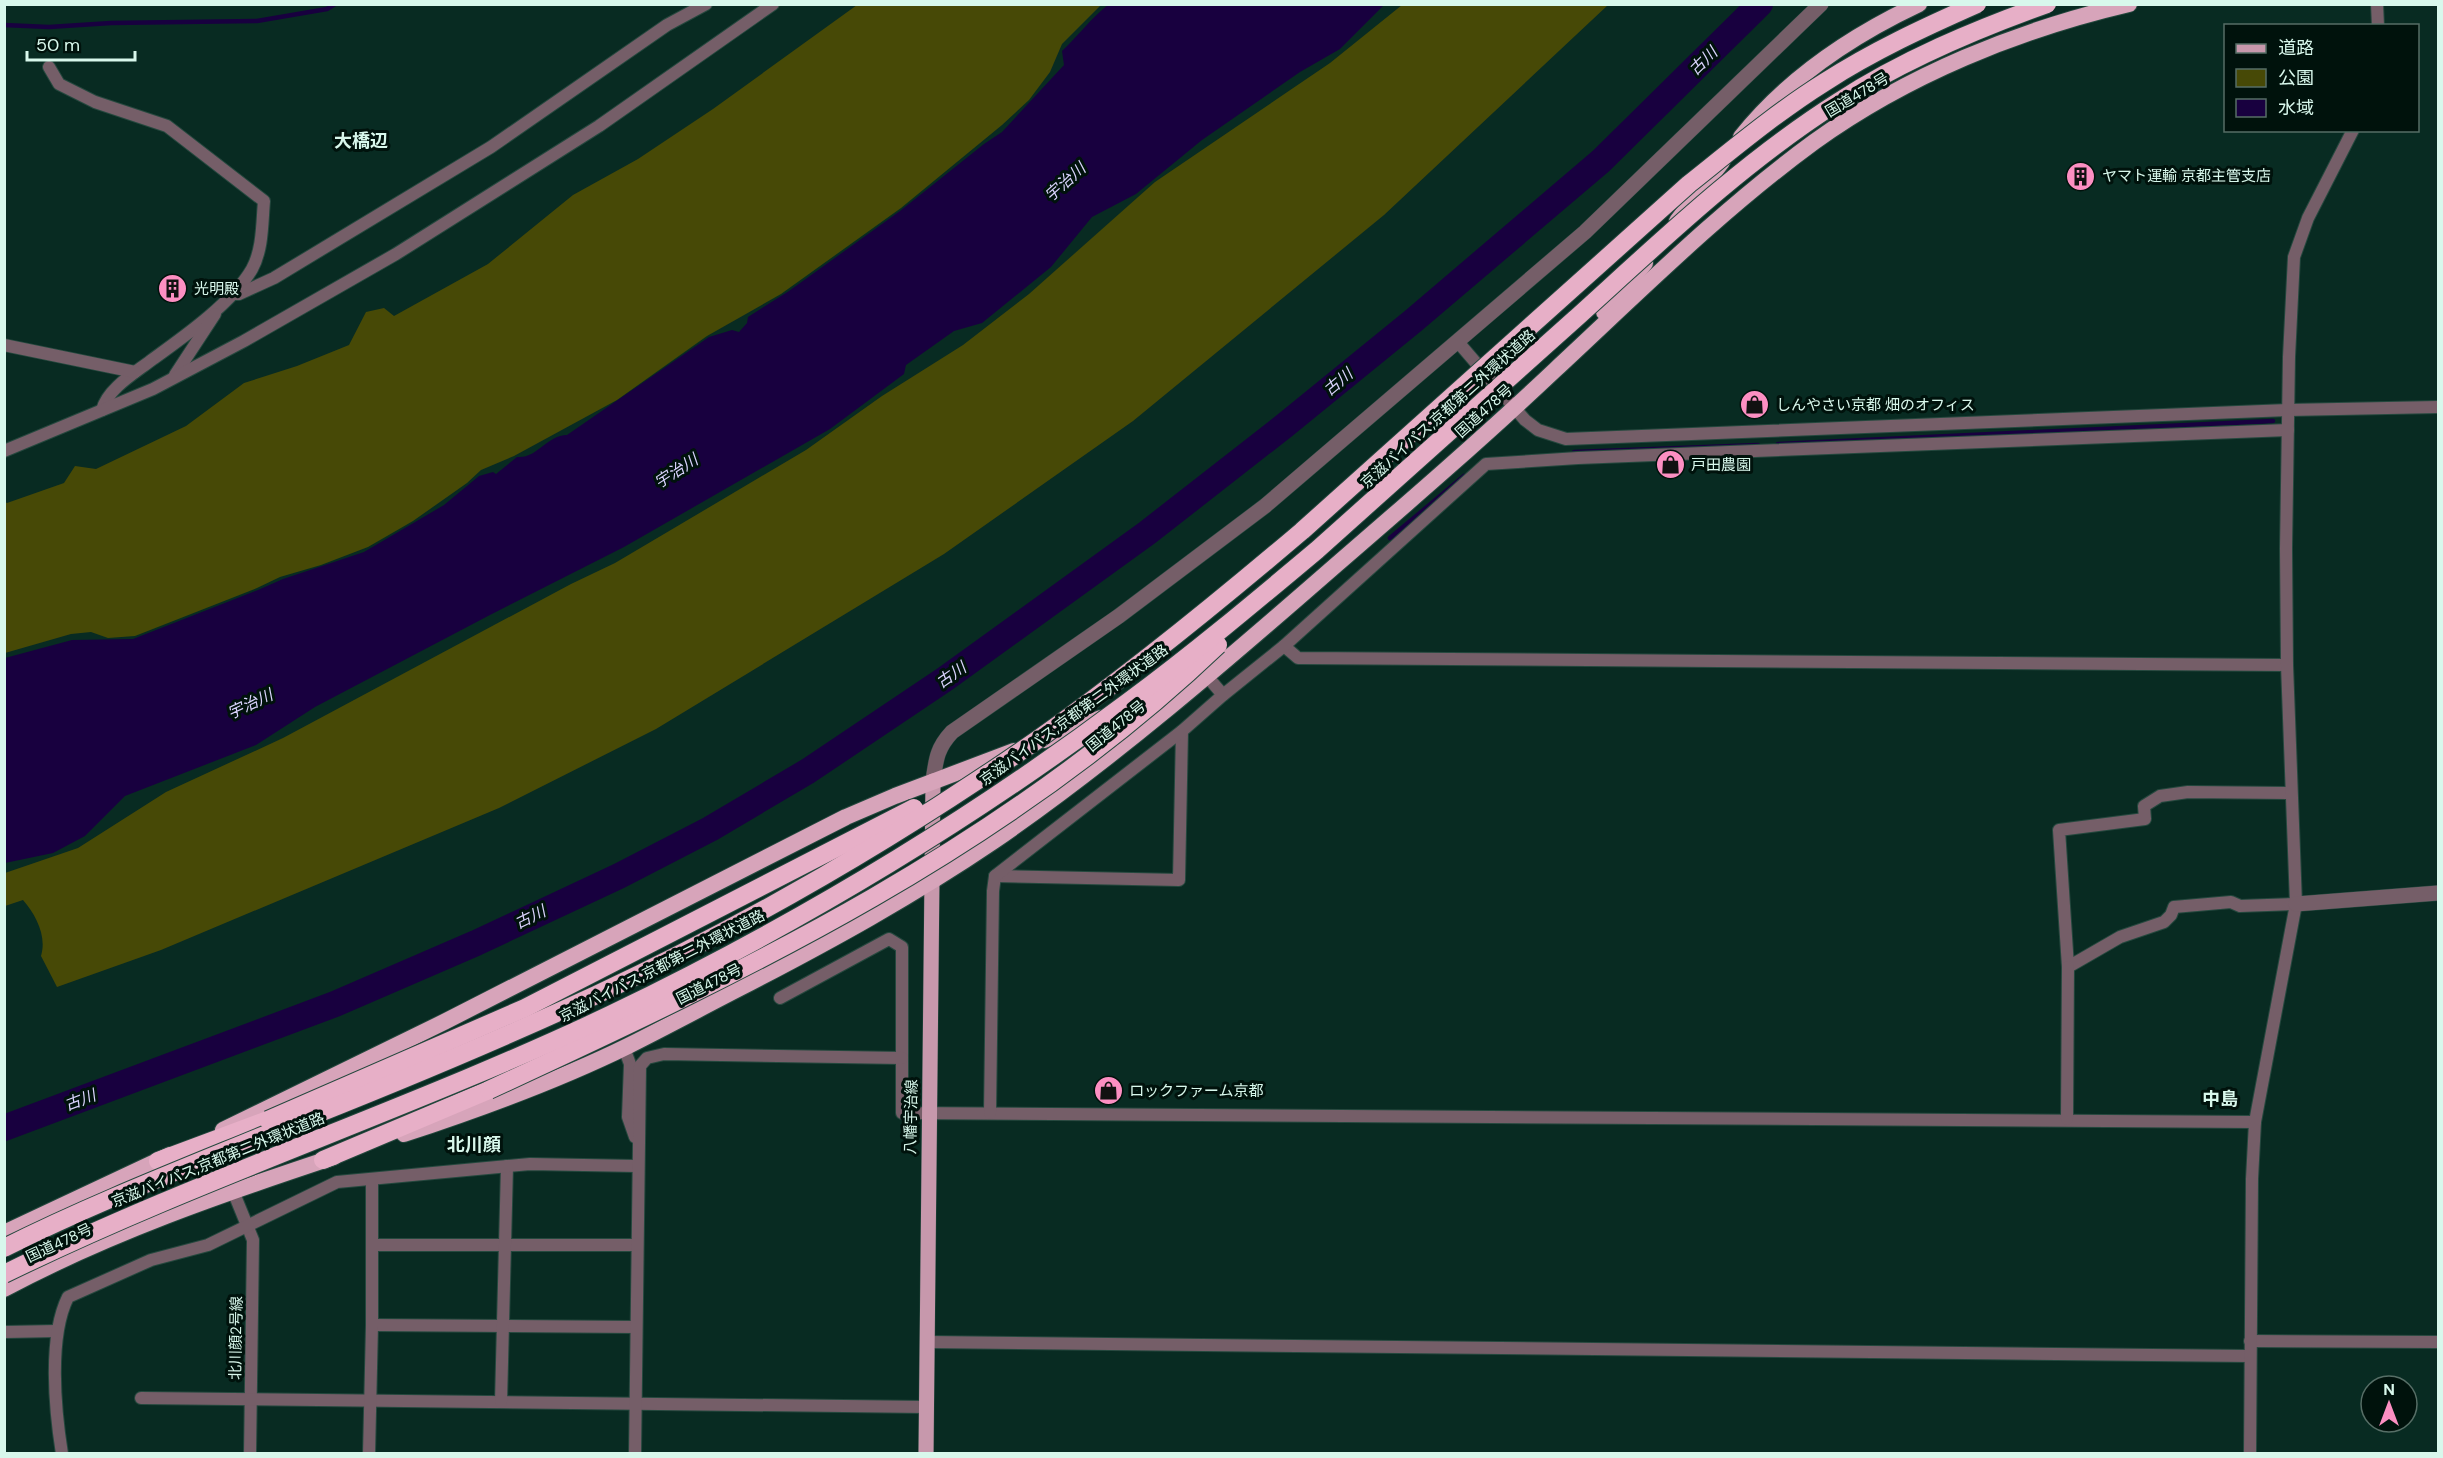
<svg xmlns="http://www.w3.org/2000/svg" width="2443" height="1458" font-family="'DM Sans','Noto Sans JP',sans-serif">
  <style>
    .green { fill: #474906 }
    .water { fill: #18003f }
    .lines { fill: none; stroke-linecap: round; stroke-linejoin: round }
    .stream { stroke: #18003f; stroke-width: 4.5 }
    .river { stroke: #18003f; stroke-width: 26 }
    .minor-casing { stroke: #25483e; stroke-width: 14 }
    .tertiary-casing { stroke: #25483e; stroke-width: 16 }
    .primary-casing { stroke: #25483e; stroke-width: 16 }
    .trunk-casing { stroke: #25483e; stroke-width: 18 }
    .motorway-casing { stroke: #25483e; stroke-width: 20 }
    .minor { stroke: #755e68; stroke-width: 12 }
    .tertiary { stroke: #755e68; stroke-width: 15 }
    .primary { stroke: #c798ac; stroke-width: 15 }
    .trunk { stroke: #d7a4ba; stroke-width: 16 }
    .motorway { stroke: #e7afc7; stroke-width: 18 }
    .motorway-bridge-casing { stroke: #25483e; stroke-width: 20; stroke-linecap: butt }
    .motorway-bridge { stroke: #e7afc7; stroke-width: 18 }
    .labels { text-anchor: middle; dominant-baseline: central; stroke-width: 6; stroke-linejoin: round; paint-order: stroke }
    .street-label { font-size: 15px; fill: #d8f8ec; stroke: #00120c }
    .poi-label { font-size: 15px; fill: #d8f8ec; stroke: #00120c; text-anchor: start }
    .water-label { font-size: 16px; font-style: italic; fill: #d9d3fd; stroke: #00120c }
    .quarter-label { font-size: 18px; font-weight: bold; fill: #d8f8ec; stroke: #00120c }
  </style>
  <rect width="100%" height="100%" fill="#082b22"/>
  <g class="green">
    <polygon points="857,5 1101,5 1062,44 1050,72 1029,100 1002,125 901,208 781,294 707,336 617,400 514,456 481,470 467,483 413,521 368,547 321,565 280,577 257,588 135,636 108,638 91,632 71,634 5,653 5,502 7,503 64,483 75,466 96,469 186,426 244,383 297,366 349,345 366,312 384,308 394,316 488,264 573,195 638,159 713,109"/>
    <path d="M1402,5H1608L1384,215L1133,421L944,554L656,729L499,808L161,950L57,987L41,956C47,936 36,915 23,900L5,906V873L78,848L166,792L283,738L571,584L615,563L806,450L882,396L963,345L1029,294L1155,182L1330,63Z"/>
  </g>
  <path class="water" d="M1109,4L1384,5L1340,49L1300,72L1202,140L1136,194L1092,217L1051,267L982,323L954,331L906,365L904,374L830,429L624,547L488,616L315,707L256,745L125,796L85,836L53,853L5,863V658L72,640L133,639L258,590L283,579L364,552L444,505L479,476L493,472L496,474L517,457C537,459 547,435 567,435L709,337L732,330L739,332L747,323L748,317L789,291L900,211L984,144L1002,132L1064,65L1062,51C1078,36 1091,18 1109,4Z"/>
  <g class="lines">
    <g class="stream">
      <polyline points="4,25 49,27 111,23 257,21 327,9 335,4"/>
      <polyline points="1778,444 2273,421"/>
      <polyline points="1574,452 1758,445"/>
      <polyline points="1390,538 1464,476"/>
    </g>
    <polyline class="river" points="4,1128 335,1004 476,943 619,876 710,829 808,771 945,679 1147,533 1284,426 1413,321 1601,161 1760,4"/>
    <defs>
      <g id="minor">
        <polyline points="2377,4 2378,26"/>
        <path d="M49,67L59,84L95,102L167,126L264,201C262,223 263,249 252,269C233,302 185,336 153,359C135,373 108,388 102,410"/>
        <polyline points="234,294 239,294 274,278 491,147 667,25 706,4"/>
        <polyline points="1458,342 1525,420 1538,430 1566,439 2288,410 2438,407"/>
        <polyline points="4,345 135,372"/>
        <polyline points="175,375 215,314"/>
        <polyline points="4,451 153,389 244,341 396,254 599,126 773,4"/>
        <polyline points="1284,646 1298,658 2287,665"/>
        <polyline points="1206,675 1223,695"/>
        <polyline points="2291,793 2188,792 2160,796 2144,806 2145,819 2059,830 2068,967 2120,937 2164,922 2171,915 2174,907 2231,902 2240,906 2296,904"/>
        <polyline points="995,876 1179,880 1182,731"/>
        <polyline points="780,998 889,939 902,947 902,1113 2255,1122"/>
        <polyline points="624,1048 630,1064 628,1117 635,1137"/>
        <polyline points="990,1113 993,891 995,876 1182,731 1223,695 1284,646 1486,464 1578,458 2288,430"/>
        <polyline points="2067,1119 2068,967"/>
        <polyline points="233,1191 253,1240 250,1454"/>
        <polyline points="372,1245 636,1245"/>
        <polyline points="372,1325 636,1327"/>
        <polyline points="4,1332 57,1331"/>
        <polyline points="2250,1341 2438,1342"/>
        <polyline points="927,1342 2250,1356"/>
        <polyline points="141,1398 926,1407"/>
        <polyline points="501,1402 507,1166"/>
        <path d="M62,1454C55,1410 48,1337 68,1297L151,1260L208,1245L337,1182L530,1164L637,1166"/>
        <polyline points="369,1454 372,1325 372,1180"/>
        <polyline points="635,1454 640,1066 647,1058 664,1054 902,1058"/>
        <polyline points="2250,1454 2252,1179 2255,1122 2296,904 2287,665 2286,549 2289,357 2294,257 2308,218 2353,130"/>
      </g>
      <g id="tertiary">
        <path d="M933,781C936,759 937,748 952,732L1119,616L1265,506L1585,232L1821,4"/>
        <polyline points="2296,904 2438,893"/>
      </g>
      <polyline id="primary" points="926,1454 933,781"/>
      <g id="trunk">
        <path d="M1741,137C1788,78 1851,36 1919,4"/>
        <polyline points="1677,221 1722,162"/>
        <polyline points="1604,312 1645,263"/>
        <polyline points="1044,740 1101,718"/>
        <polyline points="223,1130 444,1022 846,817 895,796 1014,751"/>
        <path d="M404,1134C480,1109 557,1081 628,1046C666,1027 703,1007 740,988C827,943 913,896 994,841C1114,758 1226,661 1336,565C1410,501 1484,437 1555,370C1639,292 1721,210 1814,142C1907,75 2018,30 2129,4"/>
        <polyline points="4,1233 170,1155"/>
        <path d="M4,1289C109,1233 222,1194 334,1157"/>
      </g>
      <g id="motorway">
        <polyline points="323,1160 489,1090"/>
        <polyline points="158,1161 268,1120"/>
      </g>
    </defs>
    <use href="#minor" class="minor-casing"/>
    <use href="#tertiary" class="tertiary-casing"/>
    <use href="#primary" class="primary-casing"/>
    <use href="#trunk" class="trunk-casing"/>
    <use href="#motorway" class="motorway-casing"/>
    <use href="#minor" class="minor"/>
    <use href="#tertiary" class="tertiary"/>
    <use href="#primary" class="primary"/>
    <use href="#trunk" class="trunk"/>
    <use href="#motorway" class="motorway"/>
    <defs>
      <g id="motorway-bridge">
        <path d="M489,1090C751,969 1008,846 1218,645"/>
        <polyline points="268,1120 525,1008 914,808"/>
        <path d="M4,1248C94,1203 187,1167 279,1129C386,1087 492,1043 596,995C750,923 899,836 1037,740C1129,675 1216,604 1302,531L1689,184C1733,149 1777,112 1825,82C1873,51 1925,27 1977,4"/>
        <path d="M4,1274C202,1177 412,1109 610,1015C791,928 967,823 1128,702C1193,654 1255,602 1317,550C1403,473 1489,396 1575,319C1659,243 1742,163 1838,102C1903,60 1974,30 2047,4"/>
      </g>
    </defs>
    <use href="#motorway-bridge" class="motorway-bridge-casing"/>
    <use href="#motorway-bridge" class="motorway-bridge"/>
  </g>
  <defs>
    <symbol id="building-disc" viewBox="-11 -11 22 22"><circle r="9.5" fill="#fc8fc2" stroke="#00120c"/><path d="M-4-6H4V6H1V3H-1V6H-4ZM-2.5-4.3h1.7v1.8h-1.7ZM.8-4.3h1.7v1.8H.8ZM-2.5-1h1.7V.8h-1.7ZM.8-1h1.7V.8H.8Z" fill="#111"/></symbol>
    <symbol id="shop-disc" viewBox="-11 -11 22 22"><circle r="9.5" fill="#fc8fc2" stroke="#00120c"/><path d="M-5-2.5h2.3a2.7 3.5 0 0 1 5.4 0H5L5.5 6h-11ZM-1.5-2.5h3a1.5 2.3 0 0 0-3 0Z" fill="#111"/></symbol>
  </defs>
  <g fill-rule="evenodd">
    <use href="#building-disc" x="2064" y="160" width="33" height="33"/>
    <use href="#building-disc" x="156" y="272" width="33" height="33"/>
    <use href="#shop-disc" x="1738" y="388" width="33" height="33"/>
    <use href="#shop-disc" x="1654" y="448" width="33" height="33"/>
    <use href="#shop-disc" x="1092" y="1074" width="33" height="33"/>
  </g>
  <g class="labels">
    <g class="street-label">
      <text transform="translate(1857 95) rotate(-31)">国道478号</text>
      <text transform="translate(1448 409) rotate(-42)">京滋バイパス;京都第二外環状道路</text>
      <text transform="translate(1484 411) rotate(-42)">国道478号</text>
      <text transform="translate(1074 715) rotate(-36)">京滋バイパス;京都第二外環状道路</text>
      <text transform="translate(1116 726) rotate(-39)">国道478号</text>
      <text transform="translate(662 966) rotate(-27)">京滋バイパス;京都第二外環状道路</text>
      <text transform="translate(709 984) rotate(-27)">国道478号</text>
      <text transform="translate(911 1117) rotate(-89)">八幡宇治線</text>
      <text transform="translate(218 1160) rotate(-22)">京滋バイパス;京都第二外環状道路</text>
      <text transform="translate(59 1243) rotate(-25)">国道478号</text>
      <text transform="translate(236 1338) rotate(-89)">北川顔2号線</text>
    </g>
    <g class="poi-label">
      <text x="2102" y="176">ヤマト運輸 京都主管支店</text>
      <text x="194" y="289">光明殿</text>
      <text x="1776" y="405">しんやさい京都 畑のオフィス</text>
      <text x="1691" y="465">戸田農園</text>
      <text x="1129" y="1091">ロックファーム京都</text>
    </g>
    <g class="water-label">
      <text transform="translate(1703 61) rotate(-45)">古川</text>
      <text transform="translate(1065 182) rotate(-42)">宇治川</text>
      <text transform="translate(1338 382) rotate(-40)">古川</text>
      <text transform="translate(676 471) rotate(-33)">宇治川</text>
      <text transform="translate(951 675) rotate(-35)">古川</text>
      <text transform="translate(250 704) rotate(-25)">宇治川</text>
      <text transform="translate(530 917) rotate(-26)">古川</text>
      <text transform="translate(80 1100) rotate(-21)">古川</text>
    </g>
    <g class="quarter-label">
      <text x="361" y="141">大橋辺</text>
      <text x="2220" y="1099">中島</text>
      <text x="474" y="1145">北川顔</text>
    </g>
  </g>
  <rect width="2443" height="1458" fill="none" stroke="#d8f8ec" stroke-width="12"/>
  <rect x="2224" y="24" width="195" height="108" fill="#00120c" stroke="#566e66" stroke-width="1.5"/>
  <rect x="2236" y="44" width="30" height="9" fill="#c798ac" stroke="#566e66" stroke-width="1.5"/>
  <text x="2278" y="54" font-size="18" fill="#d8f8ec">道路</text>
  <rect x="2236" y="69" width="30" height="18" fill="#474906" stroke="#566e66" stroke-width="1.5"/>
  <text x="2278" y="84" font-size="18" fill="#d8f8ec">公園</text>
  <rect x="2236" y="99" width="30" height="18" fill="#18003f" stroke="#566e66" stroke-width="1.5"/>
  <text x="2278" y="114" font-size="18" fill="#d8f8ec">水域</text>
  <g transform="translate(2389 1404)"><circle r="28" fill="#00120c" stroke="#566e66" stroke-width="1.5"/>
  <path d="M0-4.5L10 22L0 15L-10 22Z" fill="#fc8fc2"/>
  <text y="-9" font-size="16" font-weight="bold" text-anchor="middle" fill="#d8f8ec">N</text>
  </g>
  <path d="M27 51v9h108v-9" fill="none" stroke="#d8f8ec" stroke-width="3"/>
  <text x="36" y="51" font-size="18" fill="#d8f8ec" stroke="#00120c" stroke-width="4.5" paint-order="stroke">50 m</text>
</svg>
